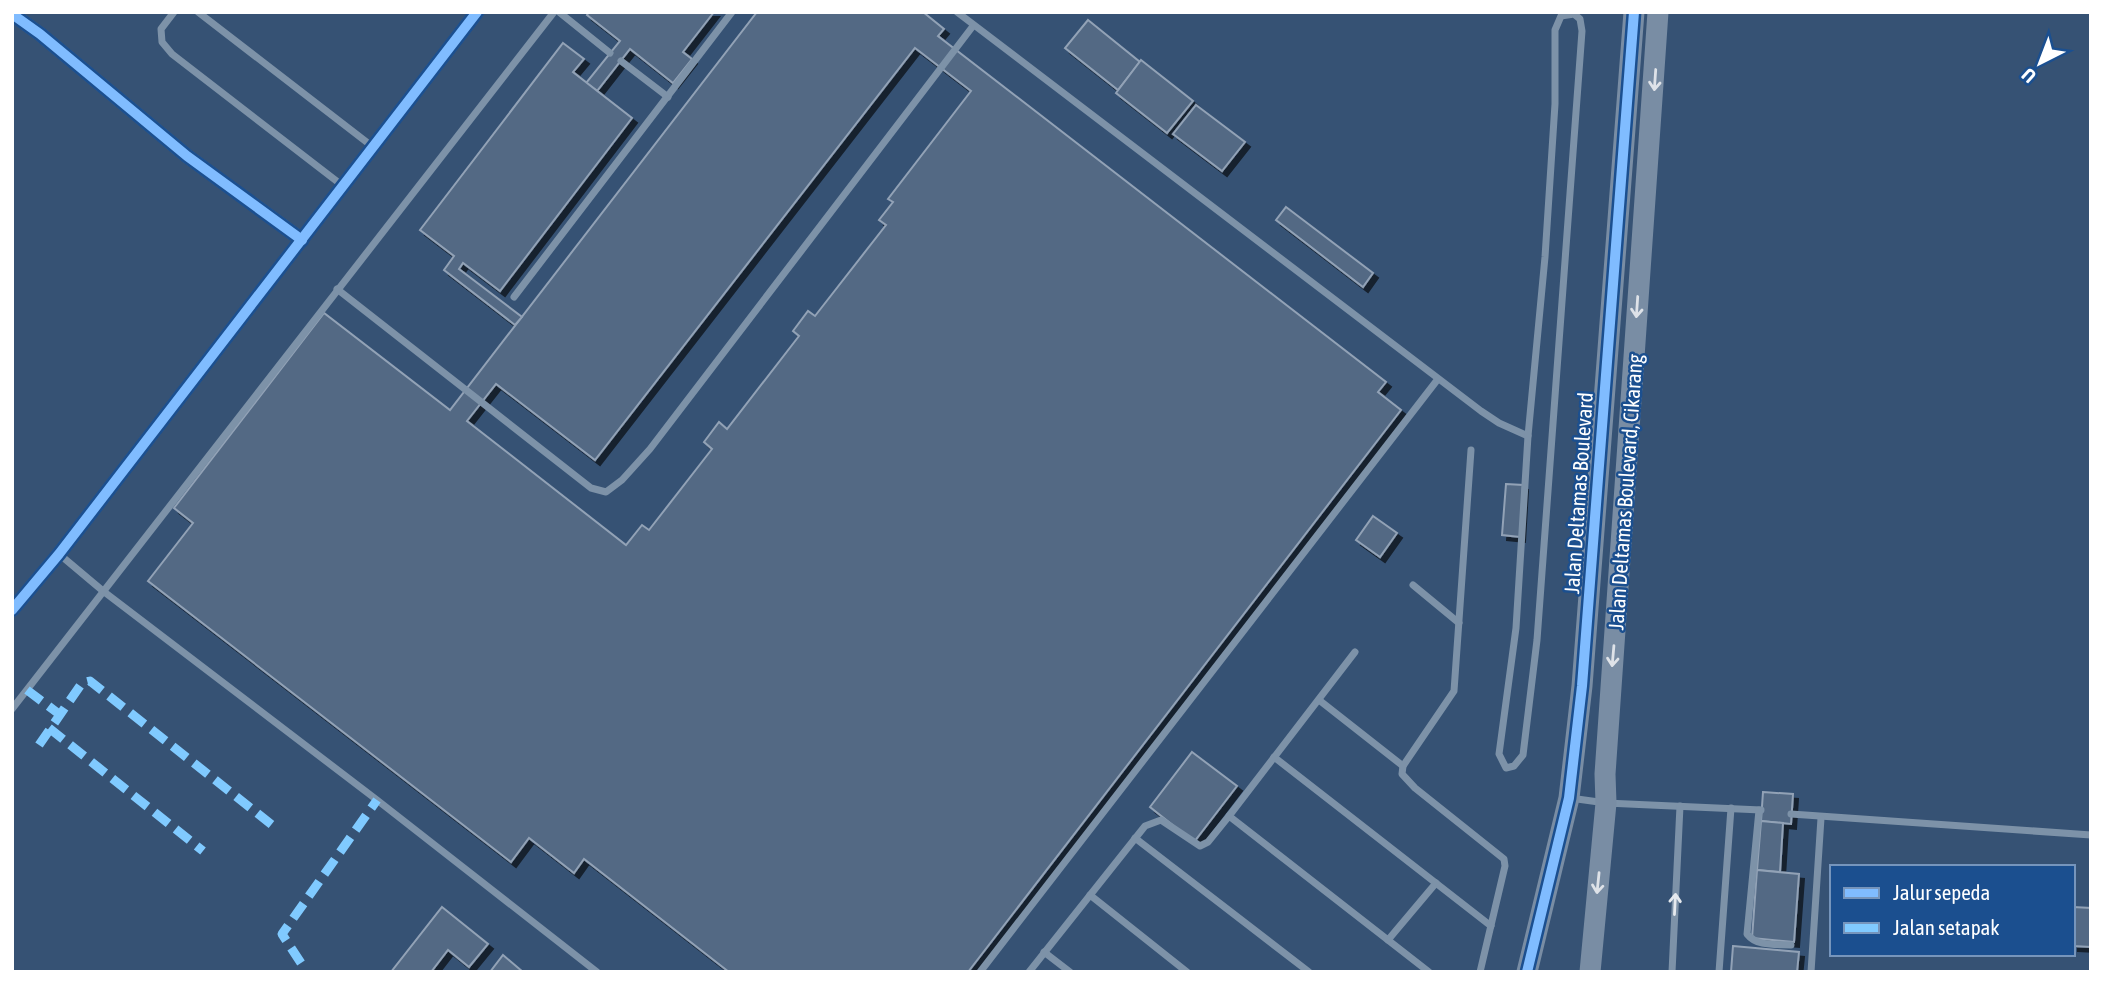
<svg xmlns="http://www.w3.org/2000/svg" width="2103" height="984" font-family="'Asap Condensed',sans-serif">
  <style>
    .building { fill: #526984; stroke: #92a2b6; stroke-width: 2; fill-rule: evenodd; filter: url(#shadow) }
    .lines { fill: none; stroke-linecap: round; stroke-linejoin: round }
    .lane { stroke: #7d92a8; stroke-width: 7 }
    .street { stroke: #7d92a8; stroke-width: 14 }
    .secondary { stroke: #798da4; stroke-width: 21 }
    .quiet { stroke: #80caff; stroke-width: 9; stroke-dasharray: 18 9; stroke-linecap: butt }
    .cycleway-casing { stroke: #1b4f8f; stroke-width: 15 }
    .cycleway { stroke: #80bcff; stroke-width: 10 }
    .oneway { stroke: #dee2e8 }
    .oneway2 { stroke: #e5e9ee }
    .labels { text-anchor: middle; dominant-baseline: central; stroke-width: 5; stroke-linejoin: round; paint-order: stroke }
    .street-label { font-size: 21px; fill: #fff; stroke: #1b4f8f }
  </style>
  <defs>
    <filter id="shadow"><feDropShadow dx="5" dy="5" stdDeviation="0" flood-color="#0009"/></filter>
  </defs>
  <rect width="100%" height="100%" fill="#365274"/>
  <g class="building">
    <polygon points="589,12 714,12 683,52 692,59 673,83 630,49 597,91 586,83 620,41 587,15"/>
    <path d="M757,12H923L944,29L938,36L1386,382L1378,392L1401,410L968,972H729L584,859L574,873L529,838L511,862L148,581L193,523L174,508L324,313L450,410ZM915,48L971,91L888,199L893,202L879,220L886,225L815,316L808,311L793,331L799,336L727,429L719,422L704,442L712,449L649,530L642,525L626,545L467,421L496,384L595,460Z"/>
    <polygon points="1088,20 1140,62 1118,90 1065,48"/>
    <polygon points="563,43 584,59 573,72 632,118 500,291 463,263 459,269 522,317 515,325 444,270 454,256 420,230"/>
    <polygon points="1141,60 1193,101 1167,133 1116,93"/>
    <polygon points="1196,105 1245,142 1222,171 1173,134"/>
    <polygon points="1286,207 1373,273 1363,287 1276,220"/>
    <polygon points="1506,484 1523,485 1520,537 1502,535"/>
    <polygon points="1373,516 1397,533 1380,557 1356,540"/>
    <polygon points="1192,752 1237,786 1194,842 1150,807"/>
    <polygon points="1763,792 1793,794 1791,824 1761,821"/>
    <polygon points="1761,821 1783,823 1780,872 1757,870"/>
    <polygon points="1757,870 1799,874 1794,942 1752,938"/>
    <polygon points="442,907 488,944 469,967 448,950 431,972 391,972"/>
    <polygon points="2073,907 2091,908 2091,947 2073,946"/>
    <polygon points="1733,946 1799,952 1797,972 1731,972"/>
    <polygon points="503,955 523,972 490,972"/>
  </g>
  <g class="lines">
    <g class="lane">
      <polyline points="174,12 161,29 162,42 172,54 343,186"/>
      <polyline points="198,12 373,147"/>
      <polyline points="559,12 610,53"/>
      <polyline points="957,12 1481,411 1499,423 1528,436"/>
      <polygon points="1574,14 1580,19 1582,31 1537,640 1523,755 1514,766 1506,768 1499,754 1516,628 1528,436 1545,257 1555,104 1555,30 1561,16"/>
      <polyline points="621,61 668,97"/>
      <polyline points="337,289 591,488 606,492 622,480 650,449 973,26"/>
      <polyline points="514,297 732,12"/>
      <polyline points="1471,450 1454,691 1403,766 1402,774 1415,788 1504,859 1505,866 1480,972"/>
      <polyline points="59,554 103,591 377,800 597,972"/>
      <polyline points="1413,585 1459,623"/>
      <polyline points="1319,700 1403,766"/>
      <polyline points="12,709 554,12"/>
      <polyline points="1274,757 1491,926"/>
      <polyline points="1570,798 1606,803 1761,810"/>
      <path d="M1759,810L1747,934C1757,947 1776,944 1791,945"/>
      <polyline points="1791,814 2091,835"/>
      <polyline points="1229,816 1355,652"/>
      <polyline points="1135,838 1309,972"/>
      <polyline points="1090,895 1187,972"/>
      <polyline points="1388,940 1436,883"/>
      <polyline points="1044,952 1070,972"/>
      <polyline points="980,972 1438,379"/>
      <polyline points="1029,972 1145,826 1161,820 1200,846 1208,842 1229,816 1429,972"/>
      <polyline points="1672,972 1680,806"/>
      <polyline points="1719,972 1731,808"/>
      <polyline points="1811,972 1821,818"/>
    </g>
    <g class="street">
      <polyline points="12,14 40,34 187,156 302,240"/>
      <polyline points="12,610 59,554 477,12"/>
    </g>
    <g class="secondary">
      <polyline points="1527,972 1569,798 1582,686 1634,12"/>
      <polyline points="1590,972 1606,803 1605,774 1658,12"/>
    </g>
    <g class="quiet">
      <polyline points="27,690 59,714"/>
      <polyline points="49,728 203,851"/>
      <polyline points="39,745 82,683 90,681 276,828"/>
      <polyline points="301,963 282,934 377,800"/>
    </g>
    <defs>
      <g id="cycleway">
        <polyline points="12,14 40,34 187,156 302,240"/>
        <polyline points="12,610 59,554 477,12"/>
        <polyline points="1527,972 1569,798 1582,686 1634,12"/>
      </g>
    </defs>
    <use href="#cycleway" class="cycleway-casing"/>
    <use href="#cycleway" class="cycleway"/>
  </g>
  <defs><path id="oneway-shaft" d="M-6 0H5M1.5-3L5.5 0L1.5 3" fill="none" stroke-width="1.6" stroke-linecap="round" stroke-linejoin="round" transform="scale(1.75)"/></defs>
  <g class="oneway">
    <use href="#oneway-shaft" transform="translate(1655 80) rotate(94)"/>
    <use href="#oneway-shaft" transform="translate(1637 307) rotate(94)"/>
    <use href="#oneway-shaft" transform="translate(1613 656) rotate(95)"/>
    <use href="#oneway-shaft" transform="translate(1598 883) rotate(96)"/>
  </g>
  <use class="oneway2" href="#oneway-shaft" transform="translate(1675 904) rotate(-87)"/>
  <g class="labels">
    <g class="street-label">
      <text transform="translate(1625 492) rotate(-86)">Jalan Deltamas Boulevard, Cikarang</text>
      <text transform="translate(1578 493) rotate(-86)">Jalan Deltamas Boulevard</text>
    </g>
  </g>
  <rect width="2103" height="984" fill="none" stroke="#ffffff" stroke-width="28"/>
  <rect x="1830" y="865" width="245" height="91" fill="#1b4f8f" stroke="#7695bc" stroke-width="2"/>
  <rect x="1844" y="888" width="35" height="10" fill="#80bcff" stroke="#7695bc" stroke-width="2"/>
  <text x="1893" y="900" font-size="21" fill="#ffffff">Jalur sepeda</text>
  <rect x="1844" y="923" width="35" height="10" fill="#80caff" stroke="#7695bc" stroke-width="2"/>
  <text x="1893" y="935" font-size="21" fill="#ffffff">Jalan setapak</text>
  <g transform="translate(2040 63) rotate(222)" stroke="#1b4f8f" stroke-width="5" paint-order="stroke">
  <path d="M0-5L12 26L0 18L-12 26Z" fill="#ffffff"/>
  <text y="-10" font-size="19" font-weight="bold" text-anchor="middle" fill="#ffffff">U</text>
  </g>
</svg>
